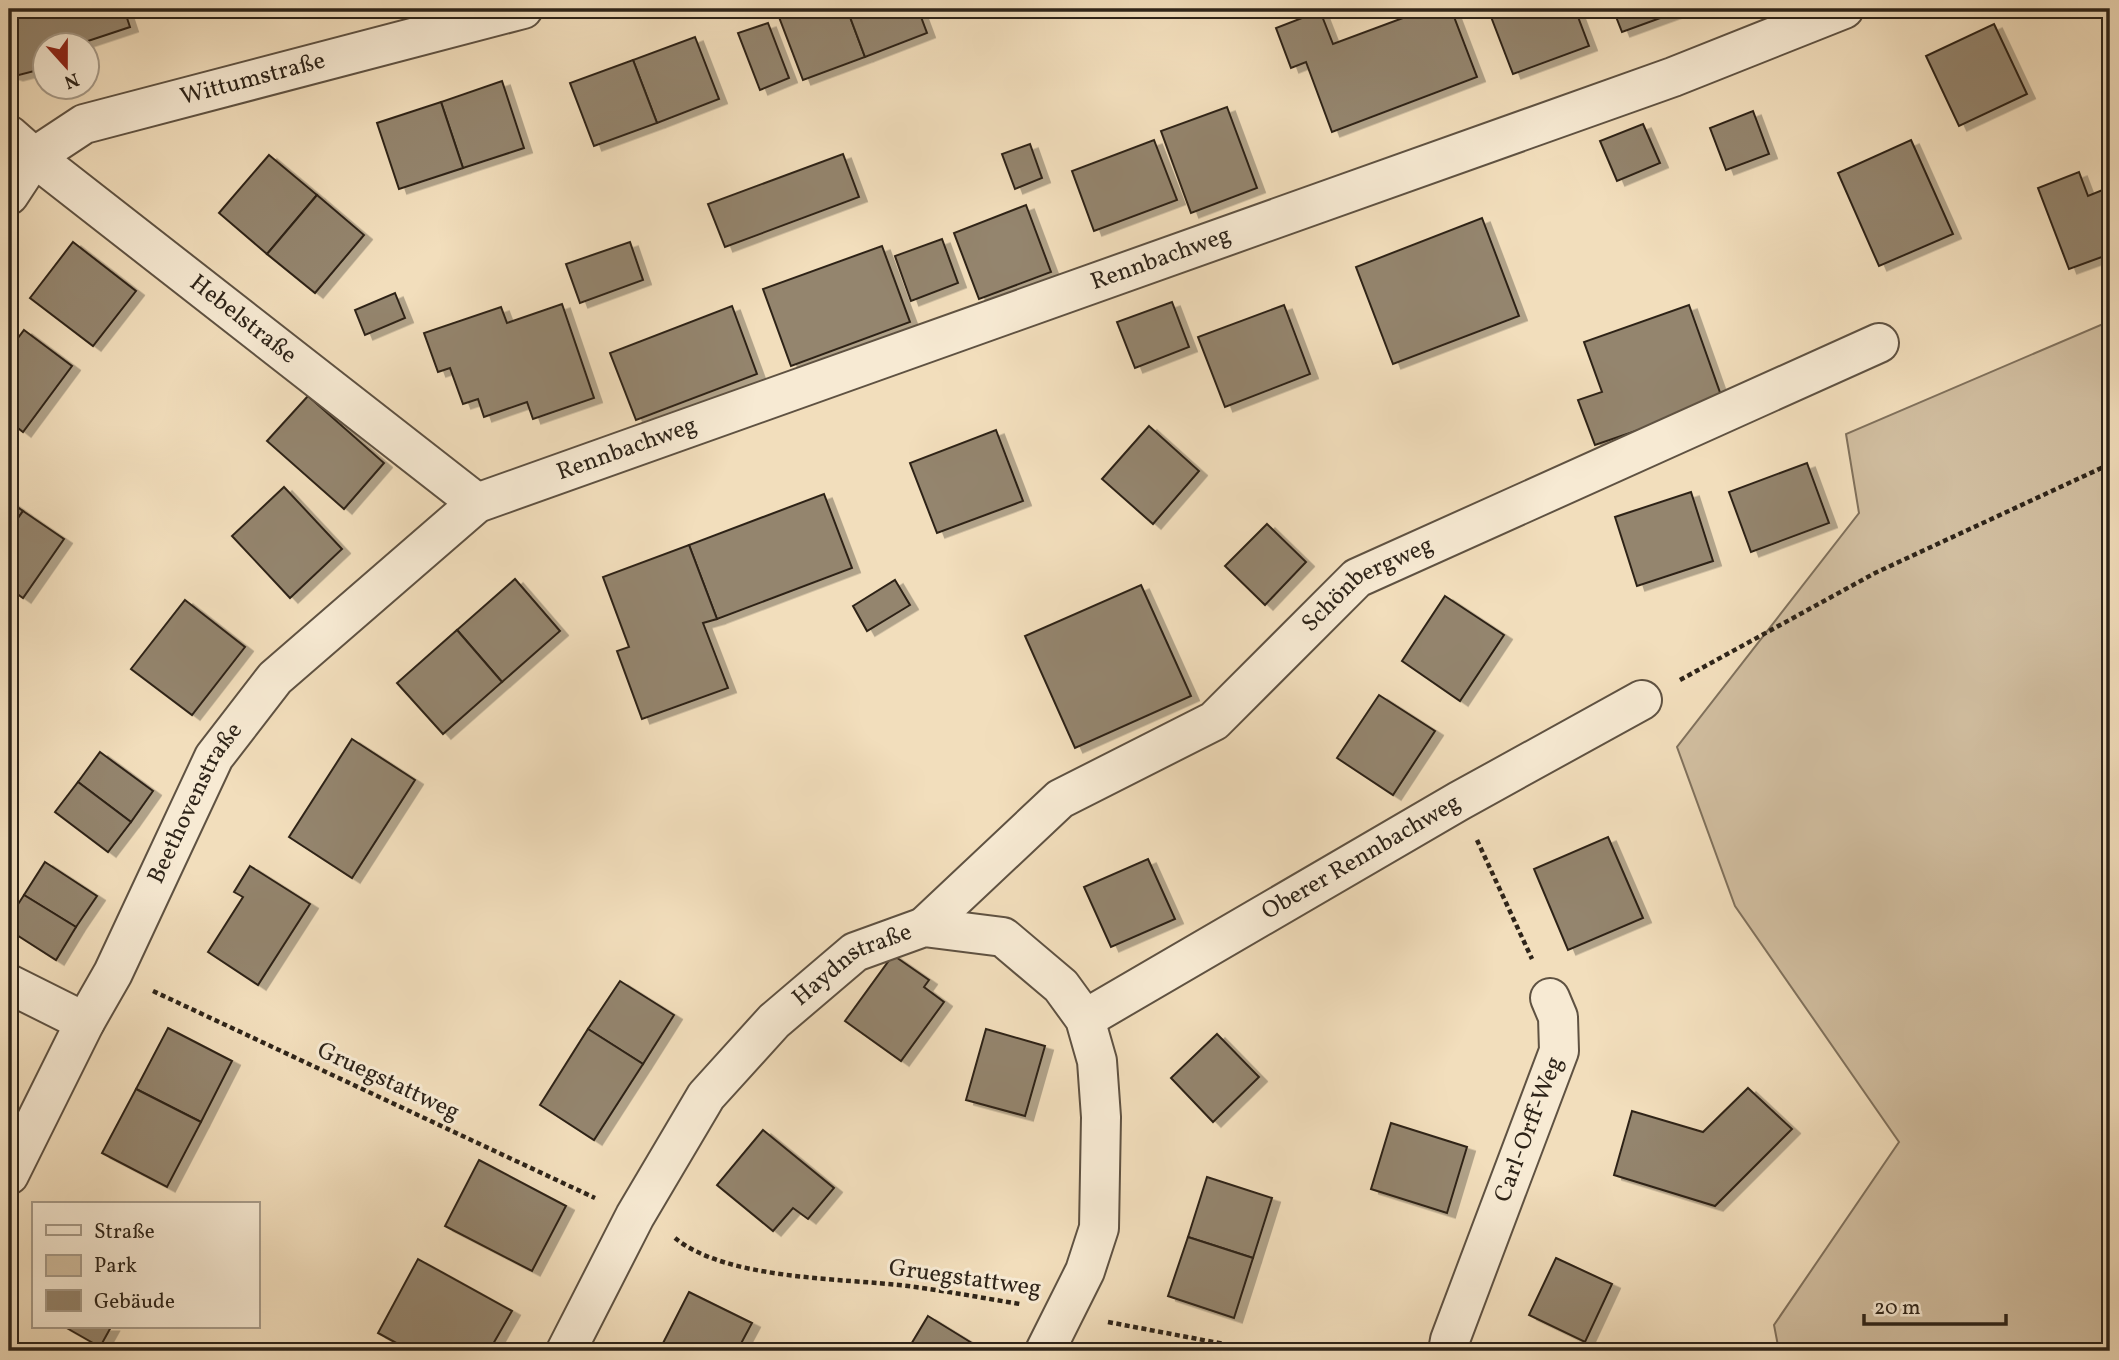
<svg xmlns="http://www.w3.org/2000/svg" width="2119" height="1360" font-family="Vollkorn,serif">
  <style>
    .green { fill: #d1bea0; stroke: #80715c; stroke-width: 2 }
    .building { fill: #94856e; stroke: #2e2419; stroke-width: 2; filter: url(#shadow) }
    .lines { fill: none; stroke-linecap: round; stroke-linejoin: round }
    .street-casing { stroke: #5f5242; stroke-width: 42 }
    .path { stroke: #2e2419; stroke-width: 4.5; stroke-dasharray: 5 3.5; stroke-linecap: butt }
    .street { stroke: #f7ead3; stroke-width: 38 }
    .labels { text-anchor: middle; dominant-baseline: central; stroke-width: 6; stroke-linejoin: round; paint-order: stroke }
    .street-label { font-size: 24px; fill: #2e2419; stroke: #f7ead3 }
  </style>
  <defs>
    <filter id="shadow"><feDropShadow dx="8" dy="4.5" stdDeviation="0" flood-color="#0004"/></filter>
  </defs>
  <rect width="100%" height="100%" fill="#f2debc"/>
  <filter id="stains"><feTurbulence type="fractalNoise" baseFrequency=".00286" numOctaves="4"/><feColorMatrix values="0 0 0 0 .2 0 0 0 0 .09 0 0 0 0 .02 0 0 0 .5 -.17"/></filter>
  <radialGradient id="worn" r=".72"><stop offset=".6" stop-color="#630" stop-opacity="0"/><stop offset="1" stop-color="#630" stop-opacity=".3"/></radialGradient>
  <polygon class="green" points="2110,321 2110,1351 1779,1351 1774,1325 1899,1142 1735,906 1677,747 1859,513 1846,434"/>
  <g class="building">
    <polygon points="9,9 124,9 130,27 73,46 46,46 46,68 15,76 9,74"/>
    <polygon points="801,9 847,9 865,57 803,80 779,17"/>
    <polygon points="847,9 918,9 927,33 865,57"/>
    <polygon points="1427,9 1451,9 1477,77 1332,132 1306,62 1291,68 1276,28 1320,11 1333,44"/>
    <polygon points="1488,9 1575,9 1589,46 1513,74"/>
    <polygon points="1613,9 1685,9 1622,32"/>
    <polygon points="768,23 789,78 760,90 738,33"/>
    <polygon points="1994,24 2027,94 1959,126 1926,56"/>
    <polygon points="695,37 719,99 657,123 633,60"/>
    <polygon points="633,60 657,123 594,146 570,83"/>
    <polygon points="502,81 524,148 463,168 441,102"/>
    <polygon points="441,102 463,168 399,189 377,123"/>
    <polygon points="1227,107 1257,188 1191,213 1161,131"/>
    <polygon points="1753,111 1769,154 1726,170 1710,128"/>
    <polygon points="1643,124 1660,163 1617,181 1600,141"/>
    <polygon points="1154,140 1177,200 1094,231 1072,171"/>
    <polygon points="1911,140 1953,234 1879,266 1838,173"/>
    <polygon points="1030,144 1042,178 1015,189 1002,154"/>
    <polygon points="843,154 859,197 725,247 708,204"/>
    <polygon points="269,155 317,195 267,254 219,213"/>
    <polygon points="2079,172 2088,196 2110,187 2110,254 2069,269 2038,188"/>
    <polygon points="317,195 364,235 315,293 267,254"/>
    <polygon points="1026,205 1051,272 979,299 954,233"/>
    <polygon points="1482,218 1519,316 1393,364 1356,267"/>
    <polygon points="942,239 958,283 911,301 895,256"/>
    <polygon points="73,242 136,291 93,346 30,298"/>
    <polygon points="630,242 643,280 580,303 566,264"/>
    <polygon points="882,246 910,322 791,366 763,289"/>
    <polygon points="395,293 405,318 365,335 355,310"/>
    <polygon points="1172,302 1189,347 1135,368 1117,322"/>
    <polygon points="562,304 594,398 533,419 527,402 484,417 478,399 463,404 450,368 438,372 424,333 501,307 507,323"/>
    <polygon points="1284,305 1310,374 1225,407 1198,337"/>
    <polygon points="1689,305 1723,401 1595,445 1578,400 1602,392 1584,342"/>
    <polygon points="732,306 757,374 636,420 610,353"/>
    <polygon points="24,330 72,366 23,432 9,421 9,350"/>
    <polygon points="308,396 384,463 344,509 267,441"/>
    <polygon points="1149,426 1199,471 1153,524 1102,479"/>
    <polygon points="996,430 1023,501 937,533 910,463"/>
    <polygon points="1807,463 1829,523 1751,552 1729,492"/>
    <polygon points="284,487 342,549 290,598 232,536"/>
    <polygon points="1691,492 1713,561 1637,586 1615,517"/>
    <polygon points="824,494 852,568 717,619 689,545"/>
    <polygon points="9,501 23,511 9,531"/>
    <polygon points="23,511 64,539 23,598 9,588 9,531"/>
    <polygon points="1267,524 1306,562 1265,605 1225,566"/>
    <polygon points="689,545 717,619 703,623 728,688 642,719 617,651 629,647 603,577"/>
    <polygon points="515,579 560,631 502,682 457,630"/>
    <polygon points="895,580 910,605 867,631 853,606"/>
    <polygon points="1141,585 1191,696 1075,748 1025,636"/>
    <polygon points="1445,596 1504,635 1460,701 1402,661"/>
    <polygon points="185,600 245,647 192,715 131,669"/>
    <polygon points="457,630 502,682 443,734 397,683"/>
    <polygon points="1379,695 1435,731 1393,795 1337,758"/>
    <polygon points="352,739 415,780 352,878 289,837"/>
    <polygon points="100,752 153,791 131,822 78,782"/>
    <polygon points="78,782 131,822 108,852 55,812"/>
    <polygon points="1608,837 1643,918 1568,950 1534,869"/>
    <polygon points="1148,859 1175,919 1111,947 1084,887"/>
    <polygon points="45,862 97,896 76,927 24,895"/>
    <polygon points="250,866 310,904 258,985 208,952 243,897 234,892"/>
    <polygon points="24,895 76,927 56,960 9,930 9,918"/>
    <polygon points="893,955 929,980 924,987 944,1002 901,1061 845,1021"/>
    <polygon points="620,981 674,1015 643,1064 588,1029"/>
    <polygon points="168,1028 232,1061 201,1122 136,1089"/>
    <polygon points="588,1029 643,1064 594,1140 540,1105"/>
    <polygon points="986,1029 1045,1046 1025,1116 966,1100"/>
    <polygon points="1217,1034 1259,1077 1213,1122 1171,1078"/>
    <polygon points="1748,1088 1792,1129 1715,1206 1614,1175 1632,1111 1703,1132"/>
    <polygon points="136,1089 201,1122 167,1187 102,1153"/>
    <polygon points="1391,1123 1467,1147 1447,1213 1371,1189"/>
    <polygon points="763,1130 834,1188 808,1219 793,1208 773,1231 717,1185"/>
    <polygon points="479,1160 566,1206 532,1271 445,1226"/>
    <polygon points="1207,1177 1272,1198 1253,1258 1188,1237"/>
    <polygon points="1188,1237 1253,1258 1234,1318 1168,1296"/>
    <polygon points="1556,1258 1612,1284 1585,1342 1529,1315"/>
    <polygon points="418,1259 512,1311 489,1351 411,1351 378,1333"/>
    <polygon points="689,1292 752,1323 737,1351 659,1351"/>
    <polygon points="928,1316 980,1348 978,1351 907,1351"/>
    <polygon points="65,1327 111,1327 100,1347"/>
  </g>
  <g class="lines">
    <defs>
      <g id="street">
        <path id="s1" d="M9,135L34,157L477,503"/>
        <path id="s2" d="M9,195L34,157L84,124L523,9"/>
        <path id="s3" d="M924,927L1060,799L1214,721L1357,578L1879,343"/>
        <polyline points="9,984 85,1022"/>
        <path id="s4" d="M1085,1019L1459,801L1642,700"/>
        <path id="s5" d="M9,1175L85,1022L113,973L214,757L275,678L477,503L1673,77L1844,9"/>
        <path id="s6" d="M566,1351L635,1216L706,1096L774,1021L855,952L924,927L1003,937L1061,986L1085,1019L1097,1061L1101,1117L1099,1228L1085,1271L1045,1351"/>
        <path id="s7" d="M1448,1351L1450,1340L1559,1051L1558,1017L1550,998"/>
      </g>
    </defs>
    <use href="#street" class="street-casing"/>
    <g class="path">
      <polyline points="1680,680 1875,573 2110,464"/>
      <polyline points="1477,840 1532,959"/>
      <polyline points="153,991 595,1198"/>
      <path d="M675,1238C726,1280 842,1278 908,1286C946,1291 983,1298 1020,1304"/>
      <polyline points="1108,1322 1261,1351"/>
    </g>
    <use href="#street" class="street"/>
  </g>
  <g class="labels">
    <g class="street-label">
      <text stroke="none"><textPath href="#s2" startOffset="280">Wittumstraße</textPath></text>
      <text stroke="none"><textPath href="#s5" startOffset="1559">Rennbachweg</textPath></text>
      <text stroke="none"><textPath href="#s1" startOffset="298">Hebelstraße</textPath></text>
      <text stroke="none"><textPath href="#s5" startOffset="992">Rennbachweg</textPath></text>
      <text stroke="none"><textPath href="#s3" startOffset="567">Schönbergweg</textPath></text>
      <text stroke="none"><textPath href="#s5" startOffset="416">Beethovenstraße</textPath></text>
      <text stroke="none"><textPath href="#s4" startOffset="320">Oberer Rennbachweg</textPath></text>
      <text stroke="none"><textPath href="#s6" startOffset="490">Haydnstraße</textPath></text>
      <text transform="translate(388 1082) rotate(25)">Gruegstattweg</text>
      <text stroke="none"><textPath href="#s7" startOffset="236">Carl-Orff-Weg</textPath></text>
      <text transform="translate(965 1279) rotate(8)">Gruegstattweg</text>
    </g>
  </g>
  <rect width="2119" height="1360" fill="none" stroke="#f2debc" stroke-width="35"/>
  <rect x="10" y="10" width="2098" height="1339" fill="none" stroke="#2e2419" stroke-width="3.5"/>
  <rect x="18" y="18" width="2084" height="1325" fill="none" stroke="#2e2419" stroke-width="2"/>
  <rect x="32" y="1202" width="228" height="126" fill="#f7ead3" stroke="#a79b89" stroke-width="2"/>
  <rect x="46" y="1225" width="35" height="10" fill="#f7ead3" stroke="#a79b89" stroke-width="2"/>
  <text x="94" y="1238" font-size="21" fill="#2e2419">Straße</text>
  <rect x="46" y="1255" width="35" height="21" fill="#d1bea0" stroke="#a79b89" stroke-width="2"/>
  <text x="94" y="1272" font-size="21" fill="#2e2419">Park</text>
  <rect x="46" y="1290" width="35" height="21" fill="#94856e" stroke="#a79b89" stroke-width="2"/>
  <text x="94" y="1308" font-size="21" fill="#2e2419">Gebäude</text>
  <g transform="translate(66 66) rotate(159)"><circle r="33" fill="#f7ead3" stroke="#a79b89" stroke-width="2"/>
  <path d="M0-5L12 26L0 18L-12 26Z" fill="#8f2418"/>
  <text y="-10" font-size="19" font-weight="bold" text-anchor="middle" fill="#2e2419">N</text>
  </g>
  <path d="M1864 1314v10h142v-10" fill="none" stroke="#2e2419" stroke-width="3.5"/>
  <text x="1874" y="1314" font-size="21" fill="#2e2419" stroke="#f7ead3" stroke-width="5" paint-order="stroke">20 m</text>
  <rect width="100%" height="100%" filter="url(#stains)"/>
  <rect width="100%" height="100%" fill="url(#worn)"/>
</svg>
